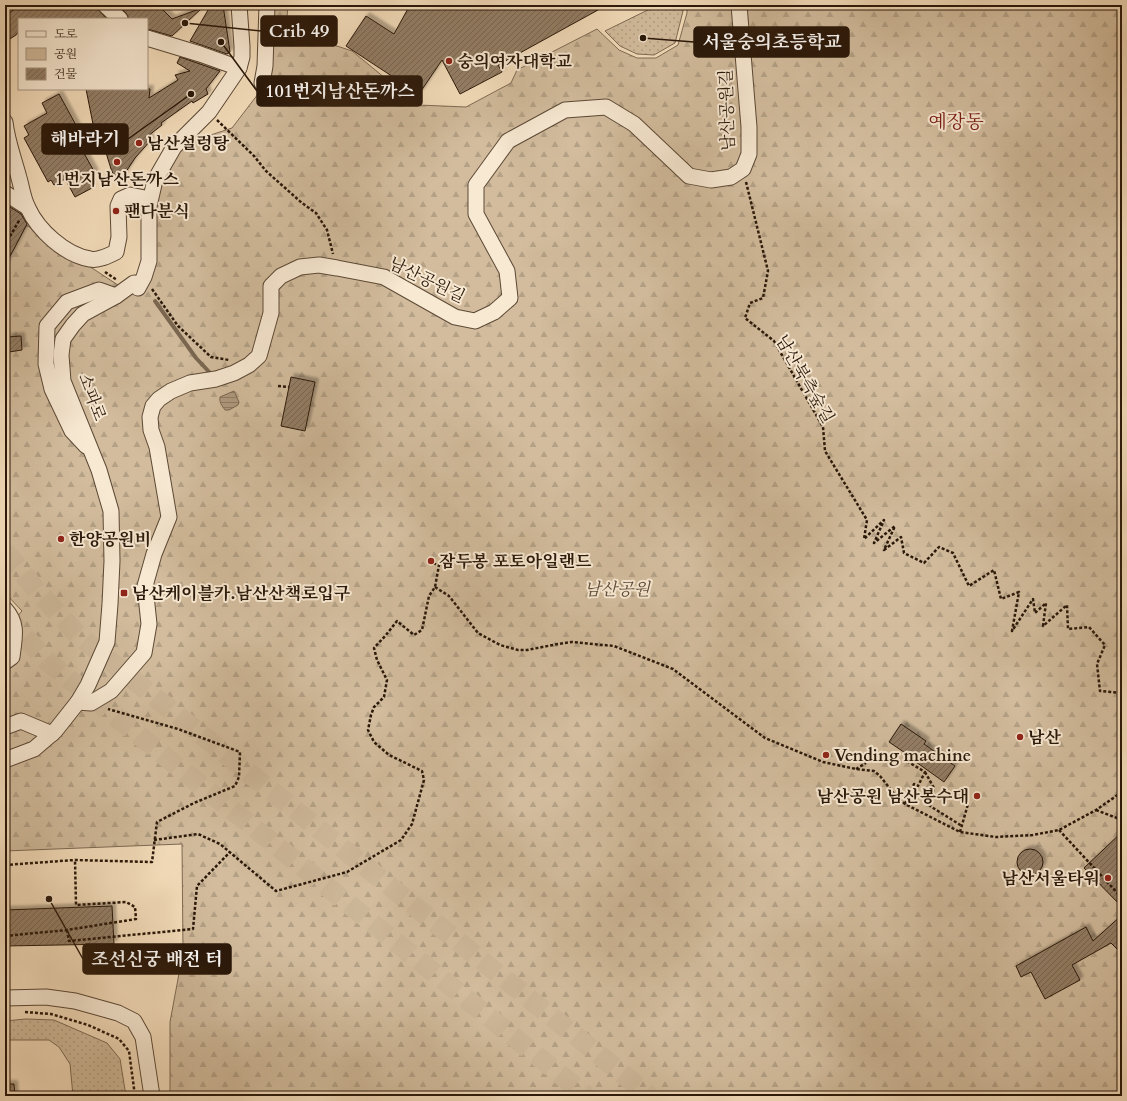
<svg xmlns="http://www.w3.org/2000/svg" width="1127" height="1101" font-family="Cardo,'Noto Serif KR',serif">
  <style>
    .green { fill: url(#green-dots); stroke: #7e6a54 }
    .forest { fill: url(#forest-firs); stroke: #7e6a54 }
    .water { fill: url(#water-rules); stroke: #7a6650 }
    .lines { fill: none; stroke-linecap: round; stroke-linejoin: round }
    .stream { stroke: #7a6650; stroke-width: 4 }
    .building { fill: url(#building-hatch); stroke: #2a180a; filter: url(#shadow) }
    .major-tunnel { stroke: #ccb698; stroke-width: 20; stroke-dasharray: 20 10; stroke-linecap: butt }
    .minor-casing { stroke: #5c4936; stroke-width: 17 }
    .path { stroke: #2a180a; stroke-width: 2.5; stroke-dasharray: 3 2; stroke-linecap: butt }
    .minor { stroke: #f8e9d3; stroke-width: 15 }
    .poi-dot { fill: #8f2418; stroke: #f8e9d3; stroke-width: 1.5 }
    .labels { text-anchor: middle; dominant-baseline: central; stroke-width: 4; stroke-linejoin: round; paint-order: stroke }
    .poi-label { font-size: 17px; font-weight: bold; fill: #2a180a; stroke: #f8e9d3; text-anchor: start }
    .street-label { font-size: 17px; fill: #2a180a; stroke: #f8e9d3 }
    .park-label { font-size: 17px; font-style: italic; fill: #5c4936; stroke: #f8e9d3 }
    .quarter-label { font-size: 19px; fill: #7a1f14; stroke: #f8e9d3 }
    .leader { fill: none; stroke: #2a180a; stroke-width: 1.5 }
    .callout-dot { fill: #2a180a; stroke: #f8e9d3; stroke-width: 1.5 }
    .callout { fill: #2a180a; stroke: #2a180a; stroke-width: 1.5 }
    .callout-label { font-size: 18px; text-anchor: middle; font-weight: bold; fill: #fff }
  </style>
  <defs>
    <pattern id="green-dots" width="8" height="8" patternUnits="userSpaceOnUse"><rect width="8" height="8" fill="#d2bc9d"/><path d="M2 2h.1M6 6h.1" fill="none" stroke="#b4a186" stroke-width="1.8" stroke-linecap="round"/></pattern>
    <pattern id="forest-firs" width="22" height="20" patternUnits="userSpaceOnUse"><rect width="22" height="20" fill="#d2bc9d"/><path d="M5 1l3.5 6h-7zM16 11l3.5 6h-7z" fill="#b4a186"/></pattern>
    <pattern id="water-rules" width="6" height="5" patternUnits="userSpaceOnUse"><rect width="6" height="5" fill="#af9a7f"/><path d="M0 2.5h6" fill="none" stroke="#8f7d66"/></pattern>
    <pattern id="building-hatch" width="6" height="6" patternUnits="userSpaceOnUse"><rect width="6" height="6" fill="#937e66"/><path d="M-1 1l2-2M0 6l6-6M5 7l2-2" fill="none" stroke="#786652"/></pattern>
    <filter id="shadow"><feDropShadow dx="3.5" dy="-3.5" stdDeviation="1" flood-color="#0004"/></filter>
  </defs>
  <rect width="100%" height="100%" fill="#f4ddbb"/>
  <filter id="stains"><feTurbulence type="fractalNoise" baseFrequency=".005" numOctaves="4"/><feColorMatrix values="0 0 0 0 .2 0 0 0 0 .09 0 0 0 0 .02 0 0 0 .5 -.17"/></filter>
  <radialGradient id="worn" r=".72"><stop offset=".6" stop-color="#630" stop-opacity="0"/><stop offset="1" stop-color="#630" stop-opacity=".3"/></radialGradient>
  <g class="green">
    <polygon points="658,5 683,5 683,11 675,43 654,55 637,54 620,46 605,31"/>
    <polygon points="26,1019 54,1020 107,1043 120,1059 126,1096 73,1096 70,1064 59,1047 49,1040 5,1040 5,1021"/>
  </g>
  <polygon class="forest" points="272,5 288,5 286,29 352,51 418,105 466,107 511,83 517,70 597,29 619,50 637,58 656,58 678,45 687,13 687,5 1122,5 1122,1096 170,1096 170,1022 183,952 182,844 5,851 5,630 22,611 5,593 5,211 124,289 138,287 149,206 174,147 232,128 268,81"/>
  <path class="water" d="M234,391L239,402L238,405L229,410H225C222,406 219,402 220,397Z"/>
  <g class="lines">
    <polyline class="stream" points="155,301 196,358 213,376"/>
  </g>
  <g class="building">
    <polygon points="20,5 94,5 107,19 19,19 19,31 16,35 5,42 5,16"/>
    <polygon points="121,5 158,5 172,19 202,8 172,36 147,29 147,19 129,19 126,13 119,6"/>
    <polygon points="211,5 223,5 230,52 227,54 190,41"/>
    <polygon points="410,5 607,5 498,65 502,72 460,94 442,60 419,94 346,46 366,16 394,34"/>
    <polygon points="180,57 220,71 206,89 208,94 193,103 192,101 161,123 162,125 148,136 151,140 135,158 118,184 111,169 104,146 94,129 86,89 150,89 149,98 178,80 175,75 190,71 177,63"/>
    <polygon points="59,94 77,127 71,130 95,173 86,178 92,188 75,197 65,179 54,185 51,180 48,182 24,138 29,135 24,126 47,113 42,103"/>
    <polygon points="5,204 21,214 27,224 5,266"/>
    <polygon points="21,336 22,350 9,352 7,337"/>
    <polygon points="291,377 315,382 305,431 281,426"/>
    <polygon points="901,724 926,741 924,744 955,766 944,782 916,762 917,761 889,742"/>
    <polygon points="1122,832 1122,907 1084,868"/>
    <circle cx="1030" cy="862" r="13"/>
    <polygon points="112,906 114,944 5,946 5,910"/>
    <polygon points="1122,915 1122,954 1111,943 1072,965 1080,980 1045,999 1031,972 1021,977 1016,966 1086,927 1093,941"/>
    <polygon points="5,1084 14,1084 15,1096 5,1096"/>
  </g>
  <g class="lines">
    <g class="major-tunnel">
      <polyline points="5,551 37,591 79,636 650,1096"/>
      <polyline points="5,615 48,662 587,1096"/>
    </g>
    <defs>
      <g id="minor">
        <polyline points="105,5 120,19"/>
        <polyline points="147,38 200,54 239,68"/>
        <polyline points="262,83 265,66 267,5"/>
        <path d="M5,122C7,141 14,159 19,178C22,188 23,199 28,208C38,230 65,255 90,259C98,261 108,256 116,252L119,237L118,206L121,199L130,195L150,199"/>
        <polyline points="5,193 27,207"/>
        <polyline points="86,446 72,431 52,389 46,364 47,326 67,302 99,290 116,296"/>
        <path d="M5,609C19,624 14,639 12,657L5,662"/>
        <polyline points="78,702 91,703 111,691 144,653 149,624 145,586 154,554 169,517 157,447 151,430 150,417 153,406 159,399 171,391 190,383 216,379 234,373 249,365 259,356 271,313 271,286 281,276 300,267 319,265 337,268 384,277 455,317 475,321 494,312 510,298 507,271 476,214 476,185 508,141 565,110 606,107 634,124 689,176 711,180 731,177 743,169 749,154 749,127 739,5"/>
        <polyline points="5,727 21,721 52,734"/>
        <polyline points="5,760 34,749 55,731 78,702 88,685 107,642 110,604 112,561 111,511 99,470 63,381 61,355 63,339 73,325 83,314 116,296 134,283 138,288 144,277 149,261 149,206 155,180 174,147 209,112 239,68 242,57 242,46 239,5"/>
        <polyline points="5,998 46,997 75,1001 118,1013 134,1021 143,1037 152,1096"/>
      </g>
    </defs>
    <use href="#minor" class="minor-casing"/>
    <g class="path">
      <polyline points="217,120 254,156 266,171 302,203 316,213 327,230 333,254"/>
      <polyline points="746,182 768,271 763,298 750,303 745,318 774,341 823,427 825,451 867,520 864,539 884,520 874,543 895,526 884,550 901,537 904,553 924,563 939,547 953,553 969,586 994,570 1001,599 1019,592 1012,631 1033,599 1035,613 1046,603 1043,626 1067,605 1068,629 1089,627 1105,645 1097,664 1100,691 1122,693"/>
      <polyline points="5,245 20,219"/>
      <polyline points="105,272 117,280"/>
      <polyline points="152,289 178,326 211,357 229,360"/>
      <polyline points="278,386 289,387"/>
      <polyline points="435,587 449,596 478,633 500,645 518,650 527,650 558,644 572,642 614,646 673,669 765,738 823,762 856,769 874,771 880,776 895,795 905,804 960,832 996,837 1033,835 1059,830 1096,810 1122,792"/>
      <polyline points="856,769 866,763"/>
      <polyline points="925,772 934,788 930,806 962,826"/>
      <polyline points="905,804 914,784 918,786 925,772 905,760"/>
      <polyline points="1096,810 1122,820"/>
      <polyline points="1059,830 1122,898"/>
      <polyline points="960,832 968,804"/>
      <polyline points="154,840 198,834 220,844 276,891 347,872 401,840 412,824 424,780 422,771 389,755 374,742 368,730 371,715 374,707 384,697 387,680 377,660 374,648 386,635 397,621 414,635 422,630 429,596 435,587 439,565 432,563"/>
      <polyline points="5,865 75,860 152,862 157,822 194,803 235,786 239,777 240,752 178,729 108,709"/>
      <polyline points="67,930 69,941 193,929 197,886 230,852"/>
      <polyline points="5,936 67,930 136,919 135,907 126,902 76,905 75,860"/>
      <polyline points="25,1012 51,1014 88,1025 119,1039 129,1051 135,1096"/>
    </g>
    <use href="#minor" class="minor"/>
  </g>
  <g class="poi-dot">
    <circle cx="449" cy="61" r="4"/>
    <circle cx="139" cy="143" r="4"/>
    <circle cx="117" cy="162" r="4"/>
    <circle cx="116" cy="211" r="4"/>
    <circle cx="61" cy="539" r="4"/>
    <circle cx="431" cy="561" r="4"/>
    <rect x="120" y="589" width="8" height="8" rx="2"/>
    <circle cx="1020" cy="737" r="4"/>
    <circle cx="826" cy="755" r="4"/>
    <circle cx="977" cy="796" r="4"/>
    <circle cx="1108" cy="878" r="4"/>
  </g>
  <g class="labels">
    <g class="poi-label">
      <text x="457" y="61">숭의여자대학교</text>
      <text x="147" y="143">남산설렁탕</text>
      <text x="117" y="179" text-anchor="middle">1번지남산돈까스</text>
      <text x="124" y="211">팬다분식</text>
      <text x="69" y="539">한양공원비</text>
      <text x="439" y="561">잠두봉 포토아일랜드</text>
      <text x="132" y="593">남산케이블카.남산산책로입구</text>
      <text x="1028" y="737">남산</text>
      <text x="834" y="755">Vending machine</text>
      <text x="969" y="796" text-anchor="end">남산공원 남산봉수대</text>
      <text x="1100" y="878" text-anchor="end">남산서울타워</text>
    </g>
    <g class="street-label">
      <text transform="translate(727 110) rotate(-92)">남산공원길</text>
      <text transform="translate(427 280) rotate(26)">남산공원길</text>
      <text transform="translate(805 379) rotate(60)">남산북측숲길</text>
      <text transform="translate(92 397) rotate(70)">소파로</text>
    </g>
    <g class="park-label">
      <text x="617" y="589">남산공원</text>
    </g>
    <g class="quarter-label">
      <text x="956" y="122">예장동</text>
    </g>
  </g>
  <path class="leader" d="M185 23L261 31M643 38L694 42M221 42L257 91M191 94L128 139M49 899L83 959"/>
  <g class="callout-dot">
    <circle cx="185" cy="23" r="4"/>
    <circle cx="643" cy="38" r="4"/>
    <circle cx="221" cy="42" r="4"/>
    <circle cx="191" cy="94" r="4"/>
    <circle cx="49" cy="899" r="4"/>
  </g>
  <g class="callout">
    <rect x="261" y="16" width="76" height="30" rx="4"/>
    <rect x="694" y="27" width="155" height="30" rx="4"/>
    <rect x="257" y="76" width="165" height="30" rx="4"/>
    <rect x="42" y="124" width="86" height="30" rx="4"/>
    <rect x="83" y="944" width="148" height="30" rx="4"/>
  </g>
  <g class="callout-label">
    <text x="299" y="37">Crib 49</text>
    <text x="772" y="48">서울숭의초등학교</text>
    <text x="340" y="97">101번지남산돈까스</text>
    <text x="85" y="145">해바라기</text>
    <text x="157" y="965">조선신궁 배전 터</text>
  </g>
  <rect width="1127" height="1101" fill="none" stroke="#f4ddbb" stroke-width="20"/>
  <rect x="6" y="6" width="1115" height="1089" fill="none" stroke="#2a180a" stroke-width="2"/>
  <rect x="10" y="10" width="1107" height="1081" fill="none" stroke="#2a180a"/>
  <rect x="18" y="18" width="130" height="72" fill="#f8e9d3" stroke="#a69583"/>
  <rect x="26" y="31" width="20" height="6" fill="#f8e9d3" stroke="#a69583"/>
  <text x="54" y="38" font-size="12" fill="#2a180a">도로</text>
  <rect x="26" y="48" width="20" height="12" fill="#d2bc9d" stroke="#a69583"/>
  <text x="54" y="58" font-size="12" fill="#2a180a">공원</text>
  <rect x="26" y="68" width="20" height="12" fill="url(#building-hatch)" stroke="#a69583"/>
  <text x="54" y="78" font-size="12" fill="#2a180a">건물</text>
  <rect width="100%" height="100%" filter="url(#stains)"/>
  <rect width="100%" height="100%" fill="url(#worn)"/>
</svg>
